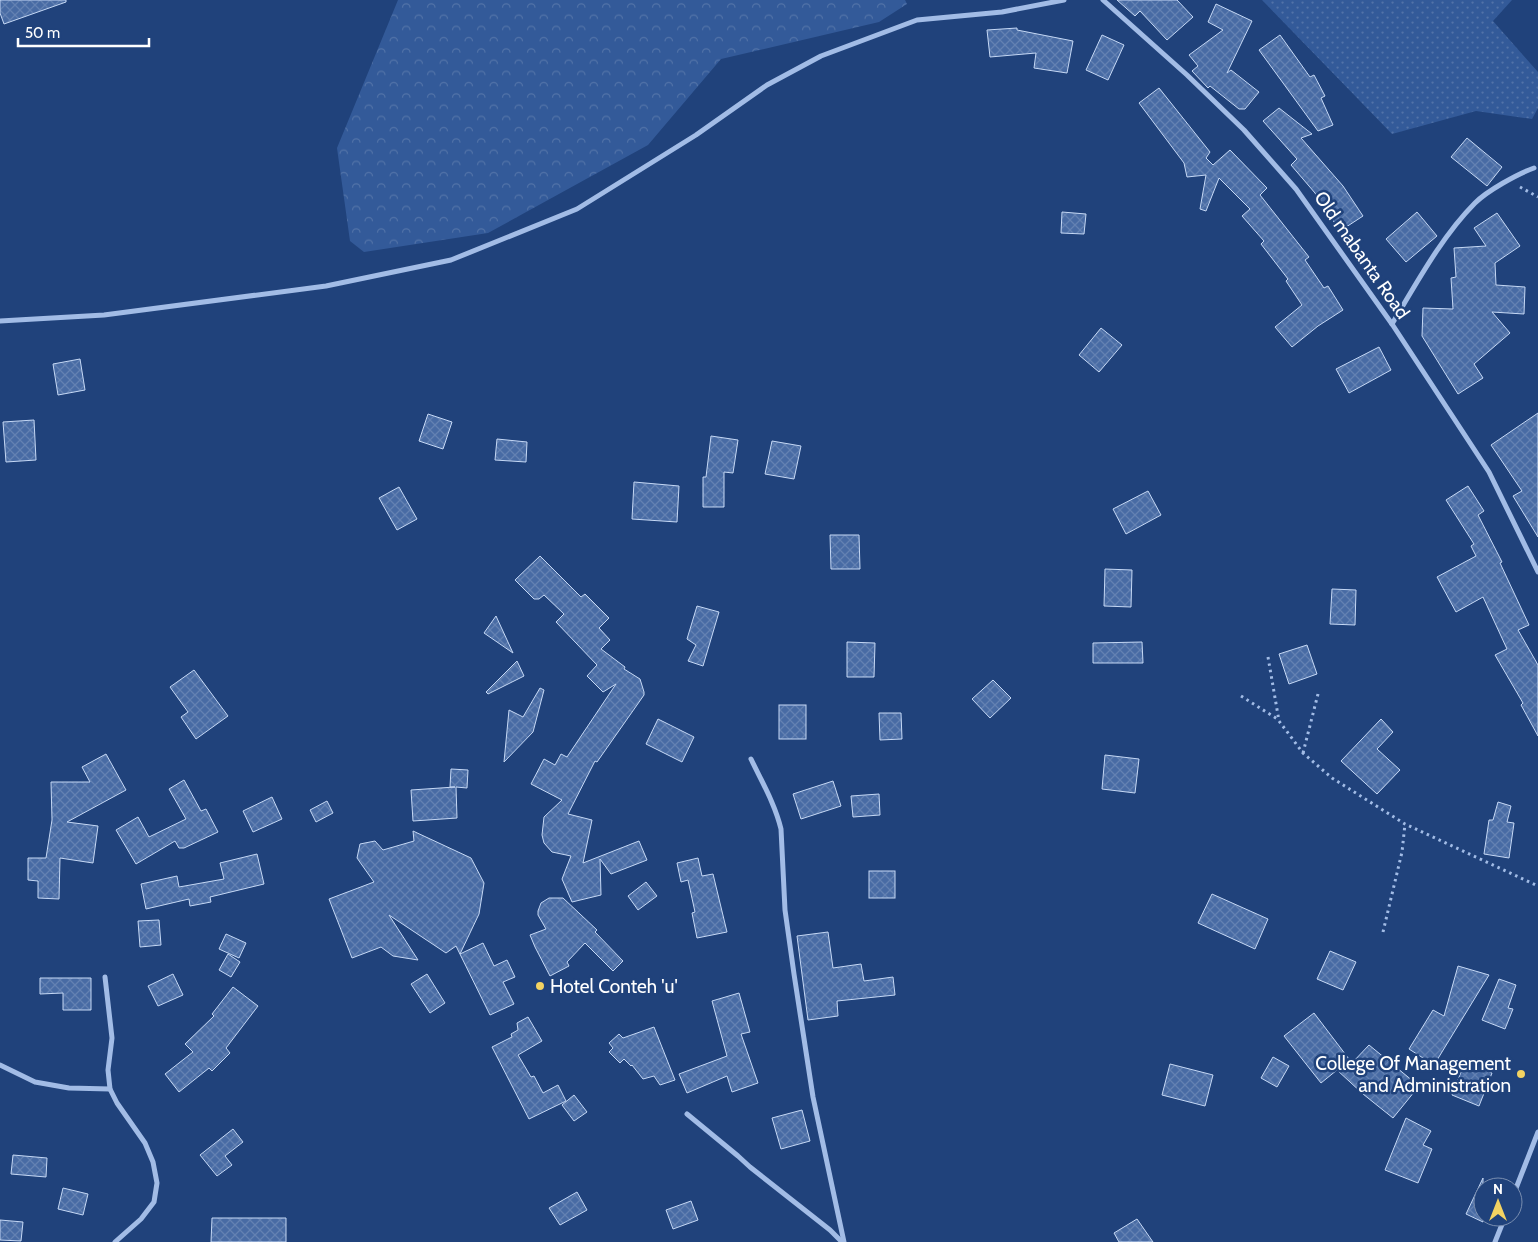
<svg xmlns="http://www.w3.org/2000/svg" width="1538" height="1242" font-family="Cabin,sans-serif">
  <style>
    .green { fill: url(#green-dots) }
    .forest { fill: url(#forest-crowns) }
    .building { fill: url(#building-cross-hatch); stroke: #c5d8f5 }
    .lines { fill: none; stroke-linecap: round; stroke-linejoin: round }
    .path { stroke: #a2bce6; stroke-width: 3; stroke-dasharray: 2.5 4; stroke-linecap: butt }
    .minor { stroke: #a2bce6; stroke-width: 5 }
    .poi-dot { fill: #f3d362; stroke: #20427b; stroke-width: 2 }
    .labels { text-anchor: middle; dominant-baseline: central; stroke-width: 5; stroke-linejoin: round; paint-order: stroke }
    .street-label { font-size: 19px; fill: #fff; stroke: #20427b }
    .poi-label { font-size: 19px; fill: #fff; stroke: #20427b; text-anchor: start }
  </style>
  <defs>
    <pattern id="green-dots" width="8" height="8" patternUnits="userSpaceOnUse" patternTransform="scale(1.25)"><rect width="8" height="8" fill="#335a99"/><path d="M2 2h.1M6 6h.1" fill="none" stroke="#5273a8" stroke-width="1.8" stroke-linecap="round"/></pattern>
    <pattern id="forest-crowns" width="20" height="18" patternUnits="userSpaceOnUse" patternTransform="scale(1.25)"><rect width="20" height="18" fill="#335a99"/><path d="M2 6a3 3 0 1 1 6 0M12 15a3 3 0 1 1 6 0" fill="none" stroke="#5273a8"/></pattern>
    <pattern id="building-cross-hatch" width="8" height="8" patternUnits="userSpaceOnUse" patternTransform="scale(1.25)"><rect width="8" height="8" fill="#486ba4"/><path d="M0 0l8 8M0 8l8-8" fill="none" stroke="#6381b2"/></pattern>
  </defs>
  <rect width="100%" height="100%" fill="#20427b"/>
  <polygon class="green" points="1262,0 1512,0 1493,21 1538,72 1538,108 1532,119 1476,111 1392,134"/>
  <polygon class="forest" points="398,0 905,0 907,4 879,22 721,59 648,145 488,233 364,252 350,241 337,148"/>
  <g class="building">
    <polygon points="0,0 66,0 66,2 4,24 0,13"/>
    <polygon points="1117,0 1177,0 1193,17 1167,40 1140,11 1135,16"/>
    <polygon points="1216,4 1252,21 1227,73 1231,70 1259,92 1245,109 1239,109 1210,86 1208,88 1192,71 1198,66 1189,55 1223,30 1208,22"/>
    <polygon points="1017,28 1017,30 1073,41 1067,73 1034,68 1036,53 990,57 987,30"/>
    <polygon points="1102,35 1124,45 1108,80 1086,70"/>
    <polygon points="1280,35 1310,77 1314,75 1325,96 1321,98 1333,125 1318,131 1259,50"/>
    <polygon points="1159,88 1210,152 1206,158 1213,165 1230,150 1267,188 1260,195 1309,257 1305,260 1324,288 1328,286 1343,310 1318,326 1292,347 1275,327 1302,305 1286,281 1288,279 1261,244 1264,241 1242,216 1250,209 1219,178 1206,211 1200,209 1206,175 1187,177 1184,163 1139,103"/>
    <polygon points="1279,108 1312,134 1301,138 1343,186 1363,216 1340,231 1315,193 1291,165 1297,159 1263,121"/>
    <polygon points="1467,138 1502,167 1487,186 1451,157"/>
    <polygon points="1062,212 1086,214 1084,234 1061,233"/>
    <polygon points="1417,212 1437,236 1406,262 1386,239"/>
    <polygon points="1497,213 1520,246 1495,263 1496,285 1525,287 1524,314 1492,312 1510,333 1474,364 1483,378 1458,394 1422,336 1423,308 1453,309 1451,278 1456,277 1454,248 1486,246 1474,228"/>
    <polygon points="1101,328 1122,345 1099,372 1079,355"/>
    <polygon points="1379,347 1391,370 1349,393 1336,369"/>
    <polygon points="80,359 85,390 58,395 53,364"/>
    <polygon points="1538,413 1538,537 1513,496 1522,491 1491,445"/>
    <polygon points="428,414 452,422 443,449 419,441"/>
    <polygon points="34,420 36,460 6,462 3,422"/>
    <polygon points="711,436 738,440 733,473 724,472 724,507 703,507 703,477 706,477"/>
    <polygon points="497,439 527,442 526,462 495,460"/>
    <polygon points="772,441 801,446 794,479 765,474"/>
    <polygon points="634,482 679,486 677,522 632,519"/>
    <polygon points="1468,486 1484,511 1478,515 1502,562 1500,563 1529,625 1518,630 1538,665 1538,736 1521,705 1523,703 1495,655 1507,649 1483,597 1456,612 1437,577 1476,556 1471,546 1474,544 1446,500"/>
    <polygon points="399,487 417,519 397,530 379,498"/>
    <polygon points="1148,491 1161,515 1126,534 1113,509"/>
    <polygon points="830,535 859,535 860,569 831,569"/>
    <polygon points="540,556 581,597 585,594 609,618 599,628 610,640 601,649 625,667 624,669 640,679 644,692 644,695 597,762 595,761 568,814 592,820 583,863 639,841 647,860 611,874 600,859 601,895 572,902 562,879 571,856 552,852 544,843 542,835 544,817 562,800 531,784 544,759 555,765 561,754 567,757 616,684 603,692 587,676 597,665 556,622 564,614 544,595 539,599 534,599 515,580"/>
    <polygon points="1105,569 1132,570 1131,607 1104,606"/>
    <polygon points="1332,589 1356,590 1355,625 1330,624"/>
    <polygon points="697,606 719,612 703,666 688,661 696,645 687,639"/>
    <polygon points="496,616 513,653 484,633"/>
    <polygon points="847,642 875,643 874,677 847,677"/>
    <polygon points="1142,642 1143,663 1093,663 1093,643"/>
    <polygon points="1307,645 1317,674 1289,684 1279,654"/>
    <polygon points="517,661 524,676 488,694 486,692"/>
    <polygon points="194,670 228,716 196,739 181,717 188,712 170,687"/>
    <polygon points="993,680 1011,698 990,718 972,699"/>
    <polygon points="540,688 544,690 533,732 504,762 509,710 523,717"/>
    <rect x="779" y="705" width="27" height="34"/>
    <polygon points="879,713 901,713 902,739 880,740"/>
    <polygon points="658,719 694,737 682,762 646,744"/>
    <polygon points="1381,719 1393,732 1377,749 1400,770 1377,794 1341,761"/>
    <polygon points="106,754 126,790 67,822 98,826 93,863 60,858 59,899 38,898 38,881 28,880 28,858 46,858 52,820 51,782 90,782 82,767"/>
    <polygon points="1105,755 1139,759 1135,793 1102,789"/>
    <polygon points="451,769 468,770 467,788 456,787 457,818 413,821 411,790 455,787 450,787"/>
    <polygon points="184,780 201,811 206,809 218,832 184,848 179,848 175,841 136,864 116,830 138,817 149,837 186,819 169,789"/>
    <polygon points="833,781 841,806 801,819 793,794"/>
    <polygon points="879,794 880,815 853,817 851,796"/>
    <polygon points="272,797 282,819 253,832 243,811"/>
    <polygon points="327,801 333,813 316,822 310,810"/>
    <polygon points="1498,802 1511,806 1507,822 1514,823 1509,858 1484,854 1489,820 1493,820"/>
    <polygon points="413,831 471,858 484,883 479,914 460,954 483,943 494,966 507,960 515,977 503,982 514,1004 490,1015 456,946 446,953 389,915 418,960 393,956 381,947 352,958 329,899 374,882 357,858 360,844 375,841 383,850 414,841"/>
    <polygon points="257,854 264,884 210,897 211,902 190,906 189,899 146,909 141,884 177,876 179,887 224,879 220,863"/>
    <polygon points="698,858 702,876 713,874 727,932 697,938 692,913 695,912 688,880 681,882 677,863"/>
    <rect x="869" y="871" width="26" height="27"/>
    <polygon points="646,882 657,896 638,910 628,896"/>
    <polygon points="1212,894 1268,919 1255,949 1198,923"/>
    <polygon points="549,898 563,898 597,930 595,932 623,961 613,971 585,943 567,962 569,966 550,976 535,947 530,935 546,929 538,915 538,911 541,903"/>
    <polygon points="159,920 161,945 140,947 138,921"/>
    <polygon points="828,932 833,968 861,964 864,981 893,977 895,995 837,1001 838,1016 808,1020 797,936"/>
    <polygon points="226,934 246,943 239,958 219,949"/>
    <polygon points="1330,951 1356,962 1343,990 1317,979"/>
    <polygon points="228,954 240,962 231,977 219,970"/>
    <polygon points="1458,966 1489,975 1434,1065 1409,1049 1433,1010 1444,1016"/>
    <polygon points="173,974 183,995 158,1006 148,986"/>
    <polygon points="427,974 445,1003 430,1013 411,984"/>
    <polygon points="40,978 91,978 91,1010 63,1010 63,993 40,994"/>
    <polygon points="1499,979 1516,985 1508,1008 1513,1009 1505,1029 1482,1020"/>
    <polygon points="233,987 258,1006 226,1048 230,1053 212,1071 209,1068 179,1092 165,1074 193,1052 185,1044 214,1016 212,1014"/>
    <polygon points="739,993 750,1032 741,1034 758,1083 732,1092 727,1076 687,1093 679,1074 727,1056 712,1001"/>
    <polygon points="1314,1013 1352,1063 1369,1045 1419,1086 1393,1118 1363,1094 1337,1070 1321,1083 1284,1036"/>
    <polygon points="528,1017 542,1041 518,1055 531,1077 534,1076 543,1093 558,1085 566,1101 529,1119 492,1047 512,1037 511,1034 518,1030 517,1023"/>
    <polygon points="654,1027 675,1080 660,1085 654,1076 643,1079 632,1065 631,1066 624,1059 620,1063 609,1052 613,1048 609,1043 619,1034 623,1038"/>
    <polygon points="1273,1057 1289,1066 1277,1087 1261,1078"/>
    <polygon points="1465,1062 1492,1073 1479,1106 1452,1095"/>
    <polygon points="1170,1064 1213,1075 1205,1106 1162,1095"/>
    <polygon points="574,1095 587,1112 574,1121 562,1105"/>
    <polygon points="802,1110 810,1141 781,1149 772,1118"/>
    <polygon points="1406,1118 1431,1131 1423,1145 1432,1149 1418,1183 1385,1170"/>
    <polygon points="233,1129 243,1142 225,1156 232,1165 217,1176 200,1155"/>
    <polygon points="13,1155 47,1158 46,1177 11,1174"/>
    <polygon points="1483,1178 1483,1222 1466,1214"/>
    <polygon points="63,1188 88,1194 83,1215 58,1209"/>
    <polygon points="577,1192 587,1210 560,1225 549,1208"/>
    <polygon points="691,1201 698,1220 673,1229 666,1210"/>
    <polygon points="212,1218 286,1218 286,1242 211,1242"/>
    <polygon points="1137,1219 1153,1242 1119,1242 1114,1233"/>
    <polygon points="0,1220 23,1222 21,1241 0,1240"/>
  </g>
  <g class="lines">
    <g class="path">
      <polyline points="1520,187 1538,197"/>
      <polyline points="1268,657 1279,721 1303,753 1332,778 1405,824 1538,886"/>
      <polyline points="1241,696 1279,720"/>
      <polyline points="1303,753 1318,694"/>
      <polyline points="1383,932 1402,852 1405,824"/>
    </g>
    <g class="minor">
      <polyline points="1103,0 1187,75 1244,130 1296,189 1392,324 1489,472 1538,572"/>
      <polyline points="0,321 104,315 326,286 451,260 577,209 696,135 767,85 821,56 917,20 1002,12 1064,0"/>
      <path d="M1392,324C1416,284 1442,236 1475,203C1487,191 1517,174 1534,168"/>
      <path d="M751,759C762,782 775,804 781,829L785,910L794,974L813,1097L844,1242"/>
      <polyline points="105,977 112,1038 108,1070 110,1089 117,1103 145,1143 153,1162 157,1183 154,1202 141,1219 115,1242"/>
      <polyline points="0,1065 35,1082 69,1088 110,1089"/>
      <polyline points="687,1114 738,1156 750,1167 830,1230 842,1242"/>
      <polyline points="1513,1196 1538,1132"/>
      <polyline points="1495,1242 1505,1217"/>
    </g>
  </g>
  <g class="poi-dot">
    <circle cx="540" cy="986" r="5"/>
    <circle cx="1521" cy="1074" r="5"/>
  </g>
  <g class="labels">
    <g class="street-label">
      <text transform="translate(1362 255) rotate(55)">Old mabanta Road</text>
    </g>
    <g class="poi-label">
      <text x="550" y="986">Hotel Conteh 'u'</text>
      <text x="1511" y="1063" text-anchor="end">College Of Management<tspan x="1511" dy="22">and Administration</tspan></text>
    </g>
  </g>
  <g transform="translate(1498 1202)"><circle r="24" fill="#20427b" stroke="#798eb0"/>
  <path d="M0-4L9 19L0 12L-9 19Z" fill="#f3d362"/>
  <text y="-8" font-size="14" font-weight="bold" text-anchor="middle" fill="#ffffff">N</text>
  </g>
  <path d="M18 38v8h131v-8" fill="none" stroke="#ffffff" stroke-width="2.5"/>
  <text x="25" y="38" font-size="15" fill="#ffffff" stroke="#20427b" stroke-width="4" paint-order="stroke">50 m</text>
</svg>
